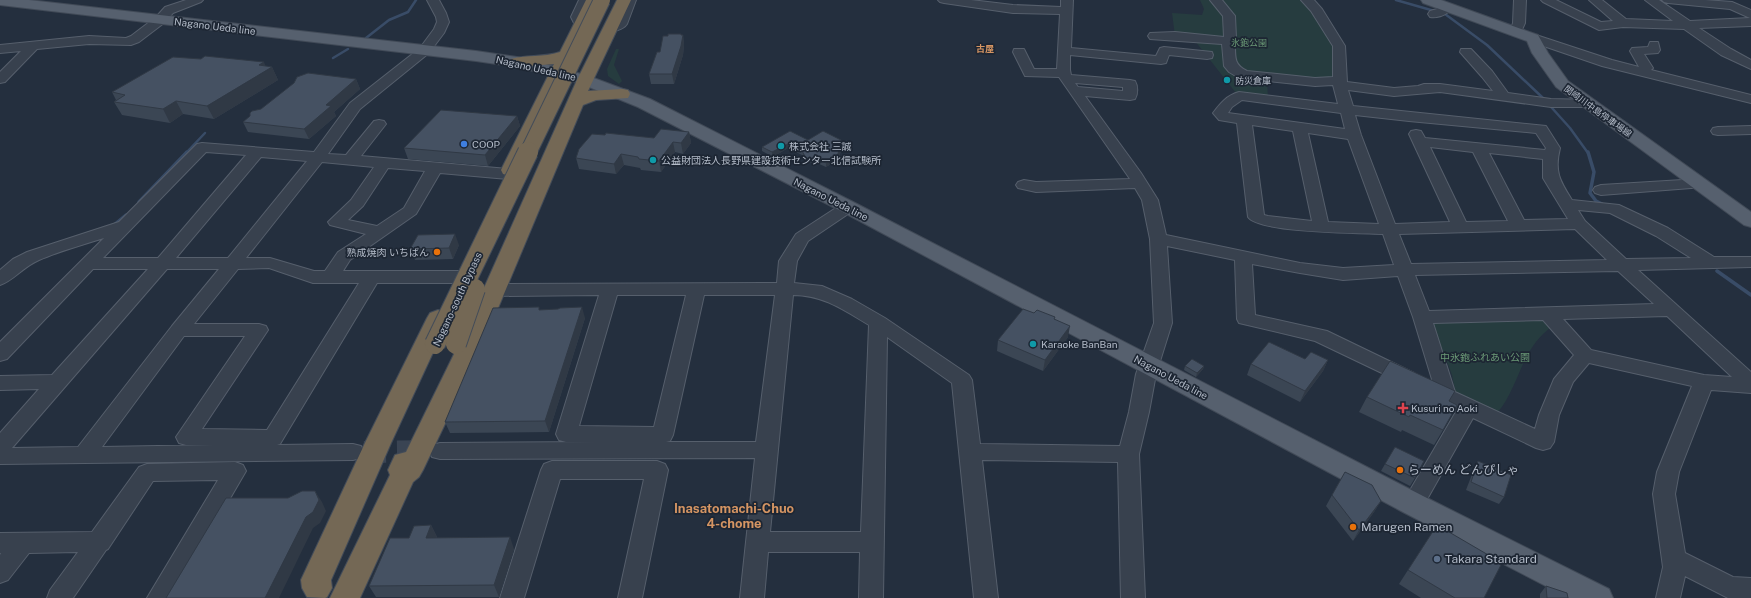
<svg xmlns="http://www.w3.org/2000/svg" width="1751" height="598" font-family="'Public Sans','Noto Sans JP',sans-serif">
  <style>
    .green { fill: #263c3f }
    .lines { fill: none; stroke-linecap: round; stroke-linejoin: round }
    .stream-far1 { stroke: #394c67; stroke-width: 2.5 }
    .stream { stroke: #394c67; stroke-width: 3.5 }
    .minor-tunnel { stroke: #3a4453; stroke-width: 22; stroke-dasharray: 22 11; stroke-linecap: butt }
    .minor-casing { stroke: #565f6c; stroke-width: 2 }
    .major-casing { stroke: #414a57; stroke-width: 2 }
    .highway-casing { stroke: #434c59; stroke-width: 2 }
    .minor { fill: #38414e; fill-rule: evenodd }
    .major { fill: #56606e; fill-rule: evenodd }
    .highway { fill: #746855; fill-rule: evenodd }
    .highway-bridge-far1-casing { stroke: #434c59; stroke-width: 18; stroke-linecap: butt }
    .highway-bridge-casing { stroke: #434c59; stroke-width: 22; stroke-linecap: butt }
    .highway-bridge-far1 { stroke: #746855; stroke-width: 16 }
    .highway-bridge { stroke: #746855; stroke-width: 20 }
    .wall { fill: #3b4654 }
    .shaded-wall { fill: #303945 }
    .building { fill: #455162; stroke: #303945 }
    .culture-dot { fill: #0f9aa8; stroke: #1d2633; stroke-width: 1.5 }
    .shop-dot { fill: #3f7fe0; stroke: #1d2633; stroke-width: 1.5 }
    .food-dot { fill: #e8710a; stroke: #1d2633; stroke-width: 1.5 }
    .health-dot { fill: #e0444e; stroke: #1d2633; stroke-width: 1.5 }
    .service-dot { fill: #5c6f8a; stroke: #1d2633; stroke-width: 1.5 }
    .labels { text-anchor: middle; dominant-baseline: central; stroke-width: 3.5; stroke-linejoin: round; paint-order: stroke }
    .far-park-label { font-size: 9px; fill: #6b9a76; stroke: #1d2633 }
    .far-neighbourhood-label { font-size: 9px; font-weight: bold; fill: #d59563; stroke: #1d2633 }
    .far-poi-label { font-size: 9px; fill: #b4bcc9; stroke: #1d2633; text-anchor: start }
    .far-street-label { font-size: 9px; fill: #b4bcc9; stroke: #1d2633 }
    .street-label { font-size: 10px; fill: #b4bcc9; stroke: #1d2633 }
    .poi-label { font-size: 10px; fill: #b4bcc9; stroke: #1d2633; text-anchor: start }
    .park-label { font-size: 10px; fill: #6b9a76; stroke: #1d2633 }
    .near-poi-label { font-size: 12px; fill: #b4bcc9; stroke: #1d2633; text-anchor: start }
    .near-neighbourhood-label { font-size: 13px; font-weight: bold; fill: #d59563; stroke: #1d2633 }
  </style>
  <rect width="100%" height="100%" fill="#242f3e"/>
  <g class="green">
    <polygon points="1200,0 1310,0 1343,47 1330,85 1267,81 1268,98 1236,93 1195,41 1175,36 1172,13 1202,15 1204,9"/>
    <polygon points="616,49 619,49 614,65 622,81 619,84 608,76 607,69"/>
    <path d="M1547,318L1553,326C1520,348 1520,387 1497,413L1456,396L1452,375L1431,320Z"/>
  </g>
  <g class="lines">
    <g class="stream-far1">
      <polyline points="1396,0 1445,14 1487,45 1543,98 1570,128 1588,153"/>
      <polyline points="366,38 389,20 408,12 416,0"/>
      <polyline points="333,58 348,49"/>
      <polyline points="186,153 205,133"/>
    </g>
    <g class="stream">
      <polyline points="1588,152 1594,172 1590,193 1596,201 1602,204"/>
      <polyline points="139,202 187,152"/>
      <polyline points="114,225 126,215"/>
      <polyline points="1717,271 1751,295"/>
    </g>
    <polyline class="minor-tunnel" points="364,452 430,451"/>
    <defs>
      <g id="minor">
        <polygon points="186,0 203,0 201,2 173,13 164,23 139,42 131,45 89,44 37,49 5,82 0,83 0,72 21,51 0,53 0,45 89,36 126,38 131,36 156,17 165,7"/>
        <path d="M427,0H439L446,13L449,22L444,33L429,53L360,109L328,154L346,155L374,121L379,120L384,121L386,124L361,156L508,169L513,171L516,174L513,177L508,179L440,173L416,214L350,260L343,271H458L464,273L467,277L464,281L458,283H377L280,444L277,445L353,444L361,446L364,452L361,458L353,460L0,464V433L39,389L0,390V376L52,375L148,269H93L7,359L0,361V342L104,238C82,245 60,251 39,260C24,266 13,281 0,285V270L13,259L27,252L119,222L197,144L202,143L314,152L350,103L420,48L434,29L437,22L436,17ZM206,152L246,155L158,258H103ZM261,157L307,161L228,258H176ZM322,162L374,167L351,200L328,222L330,225L366,234L338,252L325,271H314L270,258H246ZM388,168L425,171L404,208L377,226L348,220L363,206ZM269,268L313,283H359L267,430L202,429L268,330L266,326L259,324H194L238,269ZM167,269H219L172,326L78,447L12,448ZM184,336H245L176,437L179,443L186,445H214L102,447Z"/>
        <polygon points="579,0 591,0 583,17 586,24 584,27 576,27 571,17"/>
        <path d="M624,0H636L627,24C623,30 613,32 607,31L605,28L607,25L616,22Z"/>
        <path d="M938,0H971L1013,5L1061,7V0H1073L1071,48L1156,56L1160,48L1164,47L1212,52L1213,55L1212,58L1207,59L1169,55L1166,63L1161,64L1070,55V70L1071,75L1130,80L1135,81C1138,86 1138,94 1135,99L1130,100L1085,96L1141,173L1158,200L1166,235L1300,263L1343,268L1394,265L1383,234C1360,233 1259,233 1248,217L1237,123L1219,120L1213,113C1220,104 1227,95 1239,92L1338,104L1333,85L1315,86L1239,78L1229,72L1224,66L1222,44L1150,39L1148,36L1150,33L1175,32L1224,37L1223,16L1210,0H1222L1235,16L1236,38L1240,42L1235,46C1235,59 1235,65 1247,71L1315,78L1333,77V46L1311,11L1301,0H1314L1322,9L1345,46L1347,82L1394,88L1418,86L1424,84H1440L1493,91L1482,77L1460,52L1461,49H1471L1492,71L1508,93L1551,99L1591,100L1593,103L1591,106L1586,107H1551L1440,92L1394,96L1348,90L1353,106L1546,126L1560,148C1554,172 1560,181 1572,200L1619,205L1668,228L1714,257H1751V267L1638,270L1751,372V393L1711,390L1679,472L1675,494L1685,553L1733,577L1751,578V598H1728L1685,576L1680,598H1656L1663,567L1653,494L1657,472L1692,386L1589,363L1573,382L1559,415L1554,442L1550,448L1543,450L1536,448L1473,418L1421,510L1413,513L1405,510L1402,504L1457,410L1430,397L1427,392L1430,387L1434,386L1413,317L1398,276L1343,280L1300,273L1252,264L1255,315L1327,331L1414,373L1417,378L1414,383L1407,385L1315,341L1239,323L1237,319L1235,260L1167,246L1172,323L1156,374L1149,412L1139,454L1145,598H1121L1118,462L982,460L998,598H974L952,383L887,337L883,598H859L860,552H768L764,598H740L755,458L440,459L432,457L429,451L432,445L440,443L600,442H566L559,440L556,434L599,295L495,296L489,294L486,290L489,286L495,284L777,283L779,261L796,234L842,204L848,202L854,204L856,207L854,210L808,241L797,261L794,283L822,286L852,299L885,318L969,375L972,380L980,444L1120,446L1129,412L1136,374L1154,323L1150,239L1142,200L1135,188L1036,192L1018,188L1016,185L1018,182L1024,180L1036,182L1130,179L1059,77L1025,76L1013,52L1014,49H1024L1034,69H1057L1060,14L1013,13L944,3L940,2ZM1075,83L1123,87V91L1078,87ZM1242,100L1341,113L1345,129L1228,113L1232,107ZM1355,115L1409,121L1536,133L1546,148L1545,150L1425,138L1421,131L1416,130L1411,131L1409,134L1450,222L1395,224L1361,135ZM1252,125L1293,131L1312,221L1268,216L1264,215ZM1308,133L1348,139L1379,224L1328,222ZM1430,147L1473,152L1508,221L1466,222ZM1489,153L1543,159V178L1568,219L1524,220ZM1578,210L1610,213L1656,236L1691,258L1626,259L1585,221ZM1575,229L1607,260L1411,264L1399,234ZM1618,271L1654,304L1429,311L1415,275ZM617,295H686L654,427L579,426ZM704,295H775L756,442H666L670,441L673,435ZM793,295C823,295 844,310 869,325L861,532H770ZM1667,316L1732,377L1704,375L1591,350L1563,319ZM1543,320L1574,355L1554,379L1539,415L1535,429L1455,392L1433,323Z"/>
        <polygon points="1514,0 1526,0 1525,23 1520,34 1512,34 1510,31 1513,23"/>
        <polygon points="1541,0 1556,0 1601,22 1613,21 1589,0 1602,0 1626,19 1673,21 1645,0 1659,0 1690,21 1750,18 1730,9 1668,3 1664,2 1662,0 1705,0 1732,2 1751,10 1751,26 1699,28 1731,49 1751,60 1751,69 1721,55 1684,29 1623,27 1599,30 1543,2"/>
        <path d="M1442,1L1446,3L1449,11C1445,16 1436,18 1430,17L1428,14L1430,11L1437,9L1436,5L1438,3Z"/>
        <polygon points="1533,34 1612,60 1639,67 1630,51 1632,48 1648,47 1650,42 1658,42 1660,50 1658,53 1644,54 1653,68 1651,70 1751,95 1751,103 1602,66 1529,41 1527,38 1529,35"/>
        <polygon points="1751,126 1751,134 1718,135 1713,134 1711,131 1713,128 1718,127"/>
        <polygon points="1699,179 1704,181 1707,184 1704,187 1601,195 1595,193 1593,190 1595,187 1601,185"/>
        <polygon points="552,461 657,461 665,464 668,470 642,598 618,598 644,479 560,479 524,598 500,598 541,470 544,464"/>
        <polygon points="235,462 243,465 246,471 172,598 147,598 218,480 153,481 108,549 106,550 73,598 47,598 50,590 78,552 29,553 8,580 0,583 0,555 1,553 0,553 0,533 92,532 139,467 147,464"/>
      </g>
      <g id="major">
        <polygon points="0,0 29,0 476,51 517,57 564,69 591,77 650,99 855,203 1423,496 1609,589 1613,598 1569,598 1403,512 841,211 638,107 579,83 553,76 517,67 476,61 0,5"/>
        <polygon points="1421,0 1441,0 1538,35 1548,53 1568,81 1751,212 1751,227 1744,225 1556,87 1532,53 1527,41 1423,3"/>
      </g>
      <g id="highway">
        <path d="M586,0H600L519,170L517,174L510,176L503,174L501,170L554,64L517,67L511,65L509,62L511,59C528,54 542,58 560,52Z"/>
        <polygon points="617,0 631,0 588,91 622,89 628,90 630,94 628,98 596,100 583,105 483,344 423,470 419,477 413,482 360,598 330,598 390,475 388,470 395,455 406,452 459,344 577,80"/>
        <polygon points="438,310 446,313 449,318 391,443 331,580 332,588 327,597 325,598 307,597 302,588 301,580 365,443 427,318 430,313"/>
      </g>
    </defs>
    <use href="#minor" class="minor-casing"/>
    <use href="#major" class="major-casing"/>
    <use href="#highway" class="highway-casing"/>
    <use href="#minor" class="minor"/>
    <use href="#major" class="major"/>
    <use href="#highway" class="highway"/>
    <defs>
      <polyline id="highway-bridge-far1" points="528,153 602,0"/>
      <g id="highway-bridge">
        <polyline points="435,344 528,152"/>
        <polyline points="456,344 475,289"/>
      </g>
    </defs>
    <use href="#highway-bridge-far1" class="highway-bridge-far1-casing"/>
    <use href="#highway-bridge" class="highway-bridge-casing"/>
    <use href="#highway-bridge-far1" class="highway-bridge-far1"/>
    <use href="#highway-bridge" class="highway-bridge"/>
  </g>
  <g class="wall">
    <polygon points="682,35 683,35 684,45 683,55 674,84 651,84 649,74 660,52"/>
    <polygon points="265,66 272,67 278,80 214,119 183,114 170,123 122,115 114,102 116,100 112,92"/>
    <polygon points="356,79 360,89 334,112 336,116 309,139 248,132 243,122 261,109"/>
    <polygon points="517,116 520,126 488,166 408,159 404,148"/>
    <polygon points="689,132 691,143 683,154 675,152 661,172 641,170 640,168 624,165 616,174 579,169 576,158 605,135 654,138"/>
    <polygon points="808,140 841,140 842,145 839,159 826,167 817,163 806,162 802,155 788,148 773,157 762,151 762,147"/>
    <polygon points="459,245 453,259 415,260 410,249"/>
    <polygon points="539,310 585,318 549,432 450,433 445,422"/>
    <polygon points="1034,313 1055,319 1068,337 1043,371 997,351 998,340"/>
    <polygon points="1328,360 1323,371 1300,402 1247,375 1251,364"/>
    <polygon points="1185,366 1204,366 1203,369 1196,377 1184,370"/>
    <polygon points="1367,397 1449,401 1443,430 1434,445 1402,430 1401,432 1359,412"/>
    <polygon points="1478,461 1504,497 1499,504 1466,490 1474,469"/>
    <polygon points="1385,464 1415,478 1410,486 1381,471"/>
    <polygon points="1332,495 1381,501 1374,512 1353,541 1326,506"/>
    <polygon points="431,525 437,537 437,538 514,549 499,597 376,597 369,586 409,538"/>
    <polygon points="1408,570 1484,598 1421,598 1399,584"/>
    <polygon points="1546,586 1568,598 1540,598 1540,594"/>
  </g>
  <g class="shaded-wall">
    <polygon points="681,34 682,40 683,35 684,45 683,55 674,84 672,74"/>
    <polygon points="264,62 267,70 272,67 278,80 214,119 207,106 259,65"/>
    <polygon points="356,79 360,89 334,112 336,116 309,139 304,129 326,105"/>
    <polygon points="176,101 183,114 170,123 163,109"/>
    <polygon points="517,116 520,126 488,166 485,155"/>
    <polygon points="689,132 691,143 683,154 681,143"/>
    <polygon points="841,140 842,145 839,159 826,167 826,163"/>
    <polygon points="673,142 675,152 661,172 659,161"/>
    <polygon points="788,144 788,148 773,157 772,152"/>
    <polygon points="621,154 624,165 616,174 614,164"/>
    <polygon points="455,234 459,245 453,259 449,248"/>
    <polygon points="582,307 585,318 549,432 545,421"/>
    <polygon points="1070,326 1068,337 1043,371 1045,360"/>
    <polygon points="1328,360 1323,371 1300,402 1305,391"/>
    <polygon points="1204,366 1203,369 1196,377 1197,373"/>
    <polygon points="315,491 322,502 326,511 320,523 313,528 279,598 265,598"/>
    <polygon points="1381,501 1374,512 1353,541 1359,530"/>
    <polygon points="431,525 437,537 432,549 426,538"/>
    <polygon points="510,537 514,549 499,597 494,585"/>
  </g>
  <g class="building">
    <polygon points="668,34 681,34 681,35 683,35 681,46 672,74 649,74 657,52 660,52 663,36 668,36"/>
    <polygon points="205,56 264,62 259,65 272,67 207,106 176,101 163,109 114,102 125,95 112,92 173,57 201,59"/>
    <polygon points="308,73 356,79 326,105 331,106 304,129 243,122 250,116 250,113 252,111 261,109 294,83 297,77"/>
    <polygon points="441,110 517,116 485,155 404,148"/>
    <polygon points="661,129 689,132 681,143 673,142 659,161 639,159 638,157 621,154 614,164 576,158 579,149 592,134 605,135 606,133 654,138"/>
    <polygon points="790,131 808,140 823,131 841,140 838,154 826,163 817,159 806,158 802,151 788,144 772,152 762,147"/>
    <polygon points="455,234 449,248 410,249 418,235"/>
    <polygon points="539,307 539,310 558,309 560,308 582,307 545,421 445,422 493,308"/>
    <polygon points="1023,309 1034,313 1037,310 1055,317 1054,319 1070,326 1045,360 998,340"/>
    <polygon points="1269,342 1305,359 1311,352 1328,360 1305,391 1251,364"/>
    <polygon points="1192,359 1204,366 1197,373 1185,366"/>
    <polygon points="1390,361 1455,391 1449,401 1457,405 1443,430 1410,415 1409,417 1367,397"/>
    <polygon points="1395,447 1424,461 1415,478 1385,464"/>
    <polygon points="1478,461 1511,475 1504,497 1471,482"/>
    <polygon points="1345,472 1372,485 1381,501 1359,530 1332,495"/>
    <polygon points="302,491 315,491 319,500 313,512 306,517 265,598 166,598 226,498 288,498"/>
    <polygon points="431,525 426,538 510,537 494,585 369,586 390,538 409,538 414,526"/>
    <polygon points="1437,525 1502,563 1484,598 1455,598 1408,570"/>
    <polygon points="1546,586 1567,593 1568,598 1547,598"/>
  </g>
  <g class="culture-dot">
    <circle cx="1227" cy="80" r="4"/>
    <circle cx="781" cy="146" r="4"/>
    <circle cx="653" cy="160" r="4"/>
    <circle cx="1033" cy="344" r="4"/>
  </g>
  <circle class="shop-dot" cx="464" cy="144" r="4"/>
  <g class="food-dot">
    <circle cx="437" cy="252" r="4"/>
    <circle cx="1400" cy="470" r="4"/>
    <circle cx="1353" cy="527" r="4"/>
  </g>
  <path class="health-dot" d="M1401 402h4v4h4v4h-4v4h-4v-4h-4v-4h4z"/>
  <circle class="service-dot" cx="1437" cy="559" r="4"/>
  <g class="labels">
    <g class="far-park-label">
      <text x="1249" y="42">氷鉋公園</text>
    </g>
    <g class="far-neighbourhood-label">
      <text x="985" y="48">古屋</text>
    </g>
    <g class="far-poi-label">
      <text x="1235" y="80">防災倉庫</text>
    </g>
    <g class="far-street-label">
      <text transform="translate(1598 111) rotate(36)">関崎川中島停車場線</text>
    </g>
    <g class="street-label">
      <text transform="translate(215 26) rotate(7)">Nagano Ueda line</text>
      <text transform="translate(536 68) rotate(13)">Nagano Ueda line</text>
      <text transform="translate(831 199) rotate(27)">Nagano Ueda line</text>
      <text transform="translate(457 299) rotate(-65)">Nagano-south Bypass</text>
      <text transform="translate(1171 377) rotate(28)">Nagano Ueda line</text>
    </g>
    <g class="poi-label">
      <text x="472" y="144">COOP</text>
      <text x="789" y="146">株式会社 三誠</text>
      <text x="661" y="160">公益財団法人長野県建設技術センター北信試験所</text>
      <text x="429" y="252" text-anchor="end">熟成焼肉 いちばん</text>
      <text x="1041" y="344">Karaoke BanBan</text>
      <text x="1411" y="408">Kusuri no Aoki</text>
    </g>
    <g class="park-label">
      <text x="1485" y="357">中氷鉋ふれあい公園</text>
    </g>
    <g class="near-poi-label">
      <text x="1408" y="470">らーめん どんぴしゃ</text>
      <text x="1361" y="527">Marugen Ramen</text>
      <text x="1445" y="559">Takara Standard</text>
    </g>
    <g class="near-neighbourhood-label">
      <text x="734" y="508">Inasatomachi-Chuo<tspan x="734" dy="15">4-chome</tspan></text>
    </g>
  </g>
</svg>
